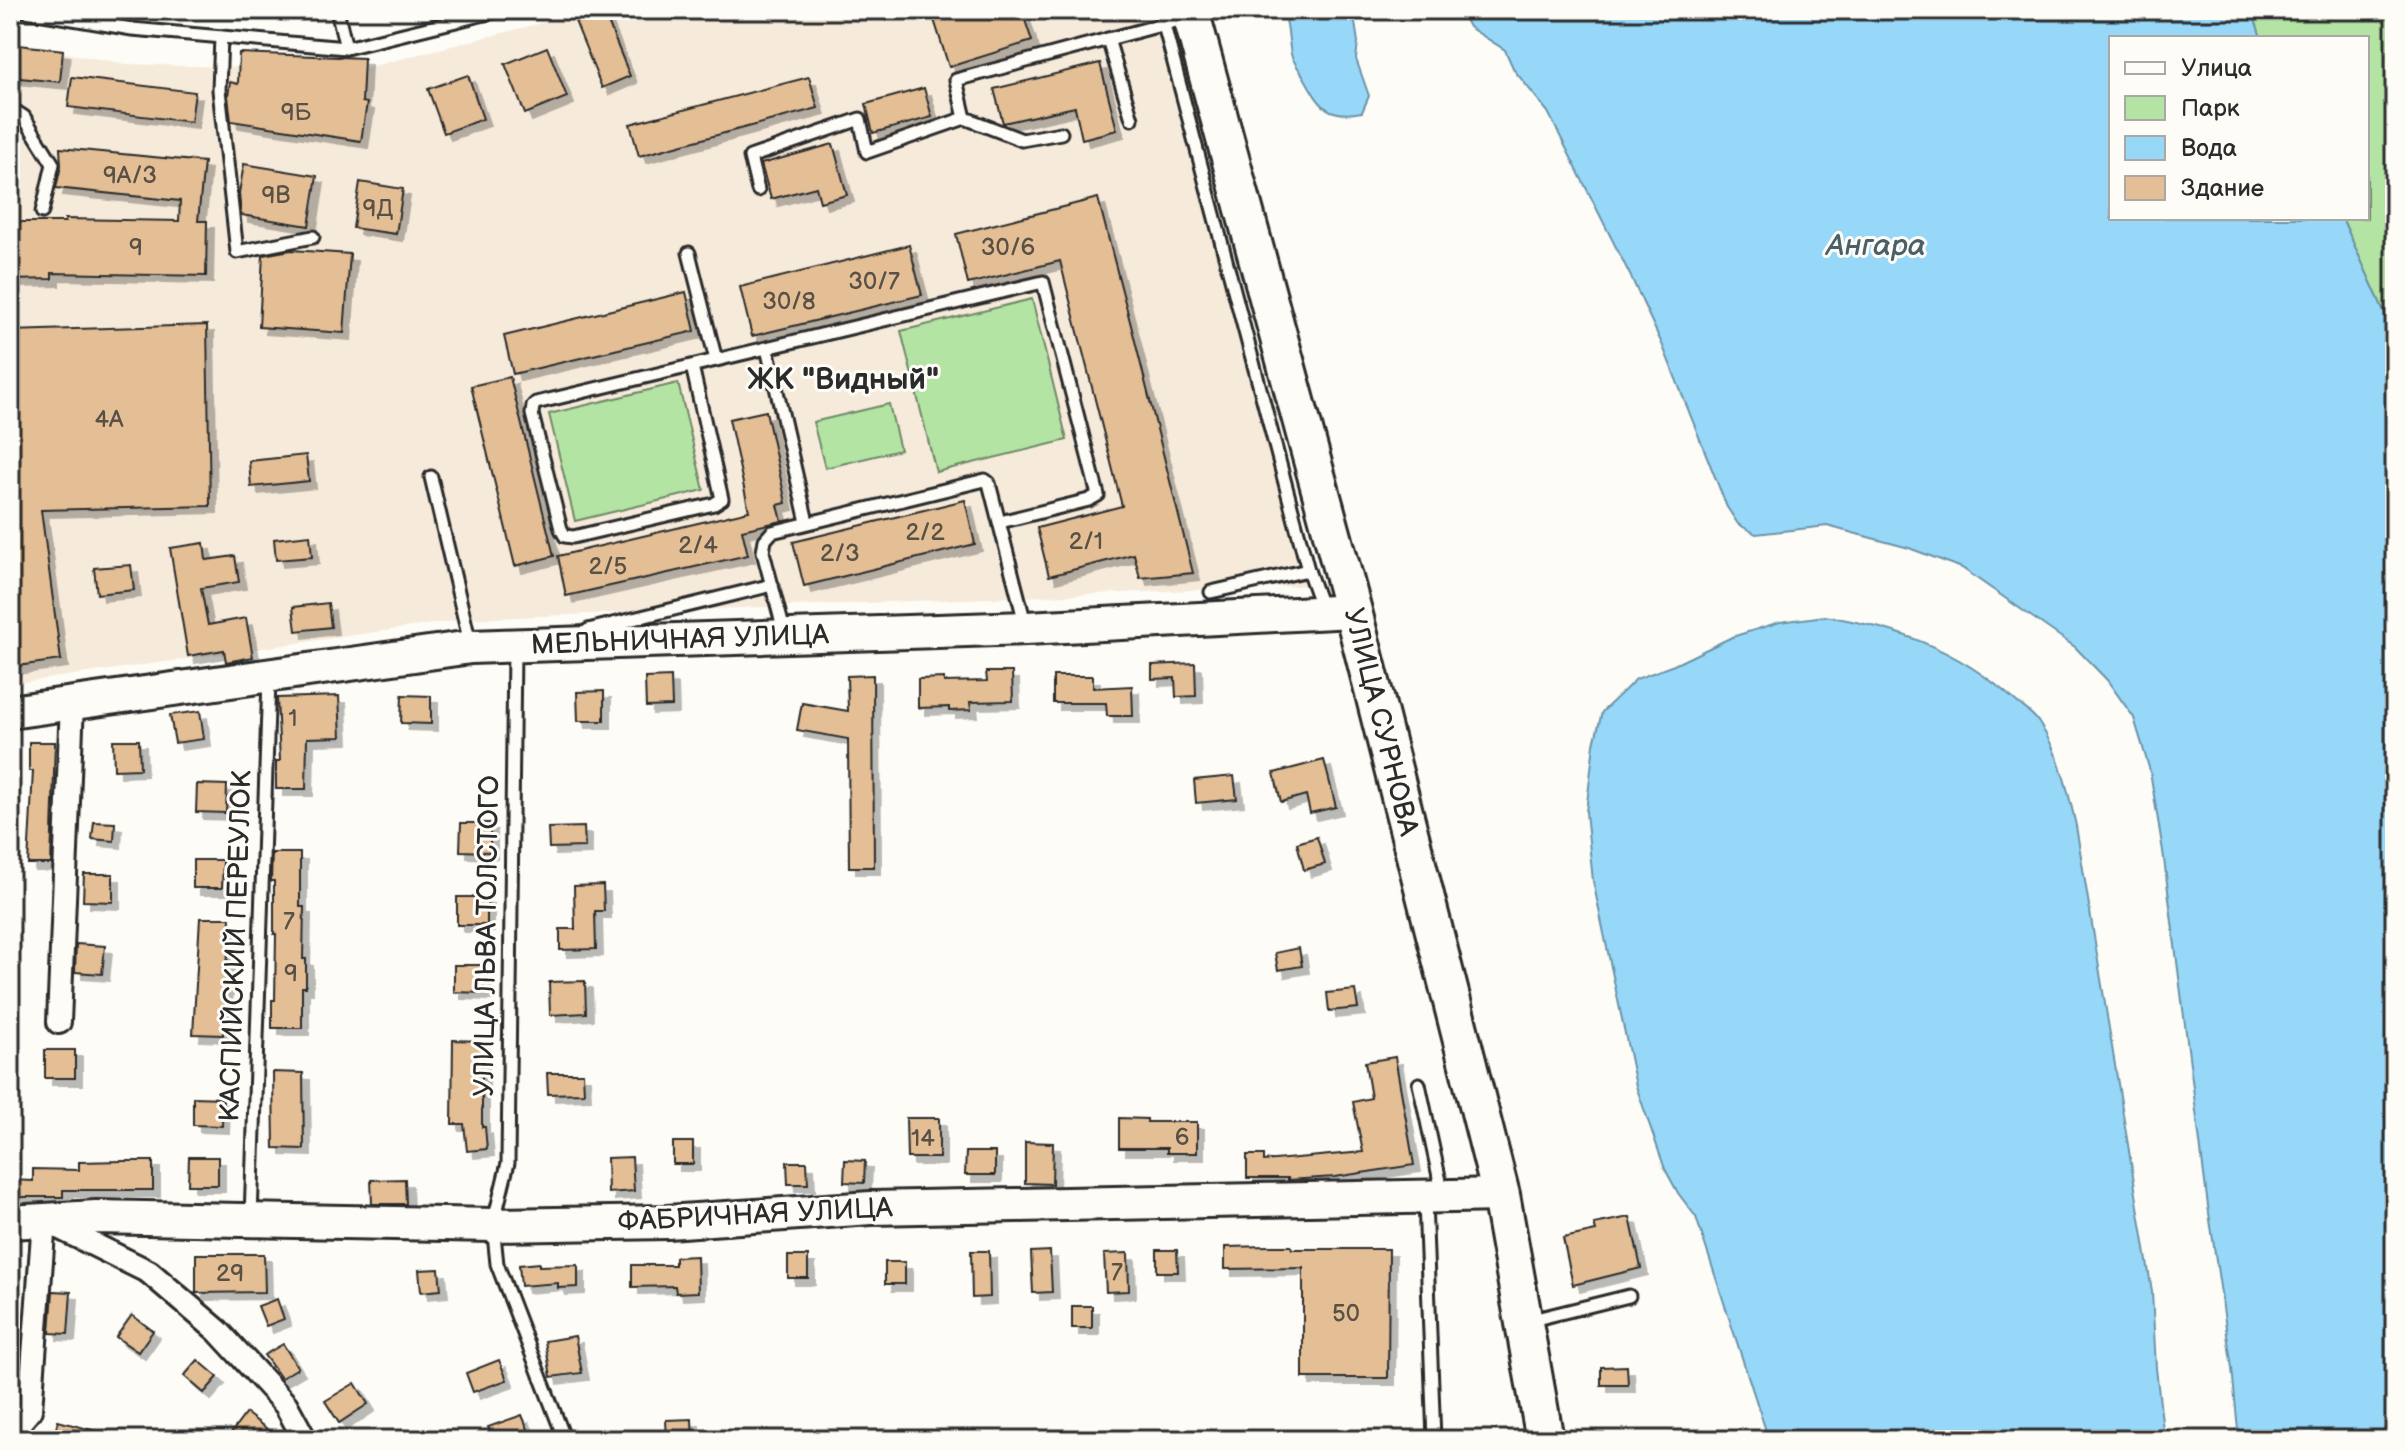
<svg xmlns="http://www.w3.org/2000/svg" width="2405" height="1450" font-family="'Balsamiq Sans',sans-serif">
  <style>
    .built { fill: #f6eada }
    .green { fill: #b3e4a4; stroke: #6f8868; stroke-width: 2 }
    .water { fill: #97d8f9; stroke: #6c93a7; stroke-width: 2 }
    .building { fill: #e4bf95; stroke: #2b2b2b; stroke-width: 2; filter: url(#shadow) }
    .lines { fill: none; stroke-linecap: round; stroke-linejoin: round }
    .lane-casing { stroke: #2b2b2b; stroke-width: 17 }
    .street-casing { stroke: #2b2b2b; stroke-width: 28 }
    .secondary-casing { stroke: #2b2b2b; stroke-width: 38 }
    .primary-casing { stroke: #2b2b2b; stroke-width: 42 }
    .lane { stroke: #fdfcf7; stroke-width: 11 }
    .street { stroke: #fdfcf7; stroke-width: 22 }
    .secondary { stroke: #fdfcf7; stroke-width: 32 }
    .primary { stroke: #fdfcf7; stroke-width: 36 }
    .labels { text-anchor: middle; dominant-baseline: central; stroke-width: 6; stroke-linejoin: round; paint-order: stroke }
    .number-label { font-size: 24px; fill: #595046 }
    .street-label { font-size: 28px; fill: #2b2b2b; stroke: #fdfcf7 }
    .water-label { font-size: 30px; font-style: italic; fill: #4b5f69; stroke: #fdfcf7 }
    .neighbourhood-label { font-size: 30px; font-weight: bold; fill: #2b2b2b; stroke: #fdfcf7 }
  </style>
  <defs>
    <filter id="shadow"><feDropShadow dx="7" dy="7" stdDeviation="0" flood-color="#0004"/></filter>
  </defs>
  <rect width="100%" height="100%" fill="#fdfcf7"/>
  <filter id="ink" filterUnits="userSpaceOnUse"><feTurbulence type="fractalNoise" baseFrequency=".0125" numOctaves="2"/><feDisplacementMap in="SourceGraphic" scale="16" xChannelSelector="R" yChannelSelector="G"/><feConvolveMatrix kernelMatrix="1 2 1 2 8 2 1 2 1" color-interpolation-filters="sRGB"/></filter>
  <g filter="url(#ink)">
    <polygon class="built" points="592,10 1160,10 1317,585 467,619 10,684 10,43 126,64 353,71"/>
    <g class="green">
      <polygon points="2252,10 2395,10 2395,336 2342,218 2367,218 2367,38 2261,38"/>
      <polygon points="1032,299 1067,440 936,472 901,331"/>
      <polygon points="678,383 704,490 575,521 549,414"/>
      <polygon points="889,404 900,450 825,468 813,422"/>
    </g>
    <g class="water">
      <path d="M1283,10H1353L1358,42L1356,59L1369,96L1362,112C1327,119 1320,106 1304,77C1300,70 1293,62 1291,54C1288,39 1289,25 1283,10Z"/>
      <polygon points="1460,10 2252,10 2261,38 2111,38 2111,218 2342,218 2395,336 2395,1440 2239,1440 2232,1368 2208,1206 2163,851 2150,771 2134,718 2107,680 2075,647 1962,568 1909,548 1827,526 1756,534 1738,524 1727,507 1662,344 1632,279 1548,112 1514,70 1505,50 1469,27"/>
      <path d="M1825,616C1898,628 1956,649 2012,698C2021,706 2033,713 2039,723C2060,754 2068,790 2076,826L2152,1292L2156,1368L2164,1440H1769L1696,1217L1678,1193L1665,1169L1636,1086L1593,881L1586,812L1594,744L1602,712L1636,679L1674,665L1732,637L1780,622Z"/>
    </g>
    <g class="building">
      <polygon points="603,10 630,76 602,88 575,21"/>
      <polygon points="931,10 1009,10 1010,18 1023,14 1032,41 949,67"/>
      <polygon points="10,44 63,50 60,82 10,77"/>
      <polygon points="547,47 567,97 525,114 505,64"/>
      <polygon points="239,53 364,58 362,102 367,103 361,141 231,121 228,96 230,82 238,84"/>
      <polygon points="1100,63 1117,130 1082,139 1075,107 1003,123 994,89"/>
      <polygon points="468,75 483,119 444,133 428,89"/>
      <polygon points="72,77 195,92 191,122 68,107"/>
      <polygon points="809,77 818,108 639,156 630,124"/>
      <polygon points="924,88 932,117 873,133 866,104"/>
      <polygon points="833,144 847,195 820,202 816,187 771,199 761,164"/>
      <polygon points="60,148 204,162 198,221 207,221 206,276 52,273 52,279 10,280 10,222 65,222 65,219 179,221 180,201 56,188 61,166"/>
      <polygon points="244,164 317,176 309,226 241,215 239,193"/>
      <polygon points="360,182 403,189 396,234 353,228"/>
      <polygon points="1098,198 1133,333 1193,573 1140,578 1134,554 1049,576 1037,528 1122,506 1060,261 968,284 956,234"/>
      <polygon points="909,245 922,295 752,336 740,287"/>
      <polygon points="291,250 350,254 344,333 259,327 263,255"/>
      <polygon points="686,292 695,331 513,374 504,336"/>
      <polygon points="207,325 210,506 41,510 61,660 10,667 10,331"/>
      <polygon points="510,377 554,556 515,566 471,386"/>
      <polygon points="766,411 786,503 778,505 782,521 742,530 748,555 566,596 558,556 749,511 729,419"/>
      <polygon points="306,455 309,481 251,487 249,461"/>
      <polygon points="965,500 975,544 804,586 793,542"/>
      <polygon points="310,535 312,557 276,560 274,539"/>
      <polygon points="204,543 206,560 235,556 239,582 201,588 208,625 246,618 253,657 226,662 224,650 188,656 170,548"/>
      <polygon points="131,565 134,590 97,594 94,568"/>
      <polygon points="328,603 331,627 296,631 293,607"/>
      <polygon points="1195,663 1196,696 1176,697 1175,678 1152,679 1152,665"/>
      <polygon points="986,672 1012,672 1013,701 970,702 971,710 949,711 949,707 918,708 918,679 944,678 944,682 987,681"/>
      <polygon points="873,675 874,867 849,867 848,739 797,730 802,703 848,711 847,676"/>
      <polygon points="1053,676 1093,676 1093,688 1132,686 1133,716 1107,716 1106,703 1053,703"/>
      <polygon points="671,677 672,706 646,707 645,678"/>
      <polygon points="604,691 604,721 578,721 577,692"/>
      <polygon points="402,695 431,696 431,724 401,723"/>
      <polygon points="339,696 341,737 307,738 306,789 276,789 276,761 280,761 277,698"/>
      <polygon points="200,711 204,739 175,743 170,715"/>
      <polygon points="113,740 139,740 140,769 114,770"/>
      <polygon points="29,742 55,742 51,864 28,864 33,771 29,771"/>
      <polygon points="1324,760 1336,807 1310,813 1306,795 1281,802 1274,773"/>
      <polygon points="1234,776 1237,799 1196,803 1194,780"/>
      <polygon points="197,784 227,785 226,813 196,812"/>
      <polygon points="94,822 115,823 114,841 92,839"/>
      <polygon points="461,823 490,823 490,852 460,851"/>
      <polygon points="584,827 585,847 549,848 548,828"/>
      <polygon points="1317,837 1325,864 1304,870 1297,843"/>
      <polygon points="272,853 300,853 300,907 304,907 303,959 306,959 306,987 302,987 302,1028 272,1028 272,1000 275,1000 276,934 274,934 274,881 271,881"/>
      <polygon points="193,860 223,860 222,888 193,888"/>
      <polygon points="84,874 113,874 113,902 83,901"/>
      <polygon points="603,885 604,911 595,911 596,949 560,950 560,929 575,929 574,886"/>
      <rect x="457" y="897" width="30" height="28"/>
      <polygon points="200,918 230,918 223,1035 193,1034"/>
      <polygon points="76,944 105,946 102,974 75,972"/>
      <polygon points="1299,948 1302,966 1278,970 1275,953"/>
      <polygon points="454,965 484,965 484,993 454,992"/>
      <polygon points="585,981 586,1013 550,1015 549,982"/>
      <polygon points="1355,990 1358,1008 1329,1011 1327,993"/>
      <polygon points="453,1040 482,1041 482,1127 485,1127 487,1149 467,1151 464,1124 452,1124"/>
      <rect x="45" y="1050" width="30" height="28"/>
      <polygon points="1395,1057 1414,1165 1335,1177 1288,1180 1288,1178 1247,1178 1247,1155 1264,1155 1264,1161 1363,1152 1353,1102 1371,1098 1365,1062"/>
      <polygon points="273,1072 303,1073 304,1149 274,1148"/>
      <polygon points="547,1073 583,1073 584,1093 548,1094"/>
      <polygon points="193,1097 223,1098 222,1126 193,1125"/>
      <polygon points="906,1118 939,1118 939,1158 907,1158"/>
      <polygon points="1119,1118 1147,1119 1147,1122 1197,1122 1197,1153 1167,1153 1167,1148 1119,1148"/>
      <rect x="673" y="1142" width="20" height="22"/>
      <polygon points="1025,1142 1053,1143 1052,1184 1025,1183"/>
      <polygon points="966,1152 995,1152 995,1175 965,1175"/>
      <polygon points="189,1157 218,1157 218,1185 188,1185"/>
      <polygon points="632,1157 634,1191 608,1193 607,1158"/>
      <polygon points="845,1160 865,1161 864,1183 844,1182"/>
      <polygon points="123,1161 153,1161 153,1190 63,1190 63,1197 10,1197 10,1180 33,1181 33,1169 79,1170 79,1162"/>
      <polygon points="787,1162 807,1162 808,1184 788,1184"/>
      <polygon points="405,1179 406,1204 372,1204 371,1180"/>
      <polygon points="1630,1217 1641,1268 1573,1285 1563,1238 1596,1231 1594,1224"/>
      <polygon points="1271,1246 1291,1246 1292,1249 1389,1249 1388,1378 1303,1378 1303,1268 1225,1269 1225,1247"/>
      <polygon points="1157,1250 1177,1250 1178,1272 1157,1272"/>
      <polygon points="971,1251 989,1251 990,1297 972,1298"/>
      <polygon points="1050,1251 1052,1292 1033,1293 1031,1252"/>
      <polygon points="1128,1253 1129,1291 1106,1292 1104,1254"/>
      <polygon points="196,1254 264,1254 265,1292 196,1293"/>
      <polygon points="697,1256 698,1292 676,1293 675,1286 632,1287 632,1265 675,1265 675,1257"/>
      <rect x="788" y="1256" width="20" height="22"/>
      <rect x="885" y="1262" width="20" height="22"/>
      <polygon points="539,1263 539,1266 578,1265 578,1287 558,1288 558,1283 521,1286 519,1265"/>
      <polygon points="439,1269 441,1290 421,1292 419,1270"/>
      <polygon points="53,1291 71,1292 68,1334 50,1333"/>
      <polygon points="277,1299 284,1319 266,1326 258,1306"/>
      <rect x="1072" y="1306" width="20" height="22"/>
      <polygon points="132,1315 153,1331 138,1352 116,1337"/>
      <polygon points="575,1336 582,1373 551,1377 545,1341"/>
      <polygon points="283,1344 298,1368 281,1378 264,1355"/>
      <polygon points="198,1360 218,1377 204,1393 184,1376"/>
      <polygon points="499,1360 507,1380 473,1392 466,1373"/>
      <polygon points="1627,1366 1628,1385 1601,1385 1601,1367"/>
      <polygon points="355,1383 368,1404 339,1423 325,1401"/>
      <polygon points="246,1413 267,1429 259,1440 226,1440"/>
      <polygon points="522,1415 530,1434 513,1440 493,1440 488,1427"/>
      <polygon points="692,1419 693,1440 667,1440 666,1420"/>
      <polygon points="58,1421 111,1435 110,1440 53,1440"/>
    </g>
    <g class="lines">
      <defs>
        <g id="lane">
          <polyline points="20,10 132,29 346,48 501,10"/>
          <polyline points="337,10 346,48"/>
          <polyline points="1160,10 1308,570"/>
          <polyline points="221,37 219,90 237,252 313,237"/>
          <polyline points="1108,39 1132,119"/>
          <polyline points="10,108 24,117 53,164 42,212"/>
          <polyline points="965,118 1022,140 1061,133"/>
          <polyline points="758,190 750,157 860,119 867,152 965,118 956,80 1187,18"/>
          <polyline points="689,253 716,360"/>
          <polyline points="767,348 807,522"/>
          <polyline points="692,366 722,499 714,504 573,537 565,536 561,529 532,414 533,406 536,403 1043,282 1098,495 1089,500 1000,522"/>
          <polyline points="431,477 470,643"/>
          <polyline points="1211,592 1308,570 1322,609"/>
          <polyline points="588,630 772,585"/>
          <polyline points="784,631 763,552 765,540 772,532 985,480 989,483 1025,623"/>
          <polyline points="514,650 508,1163 493,1225 497,1264 565,1440"/>
          <polyline points="1419,1084 1443,1195"/>
          <polyline points="1425,1201 1434,1440"/>
          <polyline points="251,1218 269,679"/>
          <polyline points="1540,1318 1629,1296"/>
        </g>
        <g id="street">
          <polyline points="59,1022 72,703"/>
          <polyline points="10,1424 19,1423 30,1410 44,1220 149,1272 218,1331 286,1405 305,1440"/>
        </g>
        <g id="secondary">
          <polyline points="10,712 471,647 1026,628 1353,611"/>
          <polyline points="10,1222 96,1217 493,1225 667,1222 871,1208 1501,1195"/>
        </g>
        <polyline id="primary" points="1190,10 1353,611 1501,1195 1545,1440"/>
      </defs>
      <use href="#lane" class="lane-casing"/>
      <use href="#street" class="street-casing"/>
      <use href="#secondary" class="secondary-casing"/>
      <use href="#primary" class="primary-casing"/>
      <use href="#lane" class="lane"/>
      <use href="#street" class="street"/>
      <use href="#secondary" class="secondary"/>
      <use href="#primary" class="primary"/>
    </g>
  </g>
  <g class="labels">
    <g class="number-label">
      <text x="296" y="112">9Б</text>
      <text x="130" y="175">9А/3</text>
      <text x="276" y="195">9В</text>
      <text x="378" y="208">9Д</text>
      <text x="136" y="247">9</text>
      <text x="1008" y="247">30/6</text>
      <text x="874" y="281">30/7</text>
      <text x="789" y="301">30/8</text>
      <text x="109" y="419">4А</text>
      <text x="925" y="532">2/2</text>
      <text x="1086" y="541">2/1</text>
      <text x="698" y="545">2/4</text>
      <text x="840" y="553">2/3</text>
      <text x="608" y="566">2/5</text>
      <text x="293" y="718">1</text>
      <text x="289" y="921">7</text>
      <text x="291" y="973">9</text>
      <text x="1182" y="1137">6</text>
      <text x="923" y="1138">14</text>
      <text x="1117" y="1272">7</text>
      <text x="230" y="1273">29</text>
      <text x="1346" y="1313">50</text>
    </g>
    <g class="street-label">
      <text transform="translate(680 640) rotate(-2)">МЕЛЬНИЧНАЯ УЛИЦА</text>
      <text transform="translate(1381 722) rotate(76)">УЛИЦА СУРНОВА</text>
      <text transform="translate(487 936) rotate(-89)">УЛИЦА ЛЬВА ТОЛСТОГО</text>
      <text transform="translate(236 946) rotate(-88)">КАСПИЙСКИЙ ПЕРЕУЛОК</text>
      <text transform="translate(755 1215) rotate(-3)">ФАБРИЧНАЯ УЛИЦА</text>
    </g>
    <g class="water-label">
      <text x="1876" y="246">Ангара</text>
    </g>
    <g class="neighbourhood-label">
      <text x="843" y="380">ЖК "Видный"</text>
    </g>
  </g>
  <rect width="2405" height="1450" fill="none" stroke="#fdfcf7" stroke-width="40"/>
  <rect x="20" y="20" width="2365" height="1410" fill="none" stroke="#2b2b2b" stroke-width="3" filter="url(#ink)"/>
  <rect x="2109" y="36" width="260" height="184" fill="#fdfcf7" stroke="#a9a8a5" stroke-width="2"/>
  <rect x="2125" y="62" width="40" height="12" fill="#fdfcf7" stroke="#a9a8a5" stroke-width="2"/>
  <text x="2181" y="76" font-size="24" fill="#2b2b2b">Улица</text>
  <rect x="2125" y="96" width="40" height="24" fill="#b3e4a4" stroke="#a9a8a5" stroke-width="2"/>
  <text x="2181" y="116" font-size="24" fill="#2b2b2b">Парк</text>
  <rect x="2125" y="136" width="40" height="24" fill="#97d8f9" stroke="#a9a8a5" stroke-width="2"/>
  <text x="2181" y="156" font-size="24" fill="#2b2b2b">Вода</text>
  <rect x="2125" y="176" width="40" height="24" fill="#e4bf95" stroke="#a9a8a5" stroke-width="2"/>
  <text x="2181" y="196" font-size="24" fill="#2b2b2b">Здание</text>
</svg>
